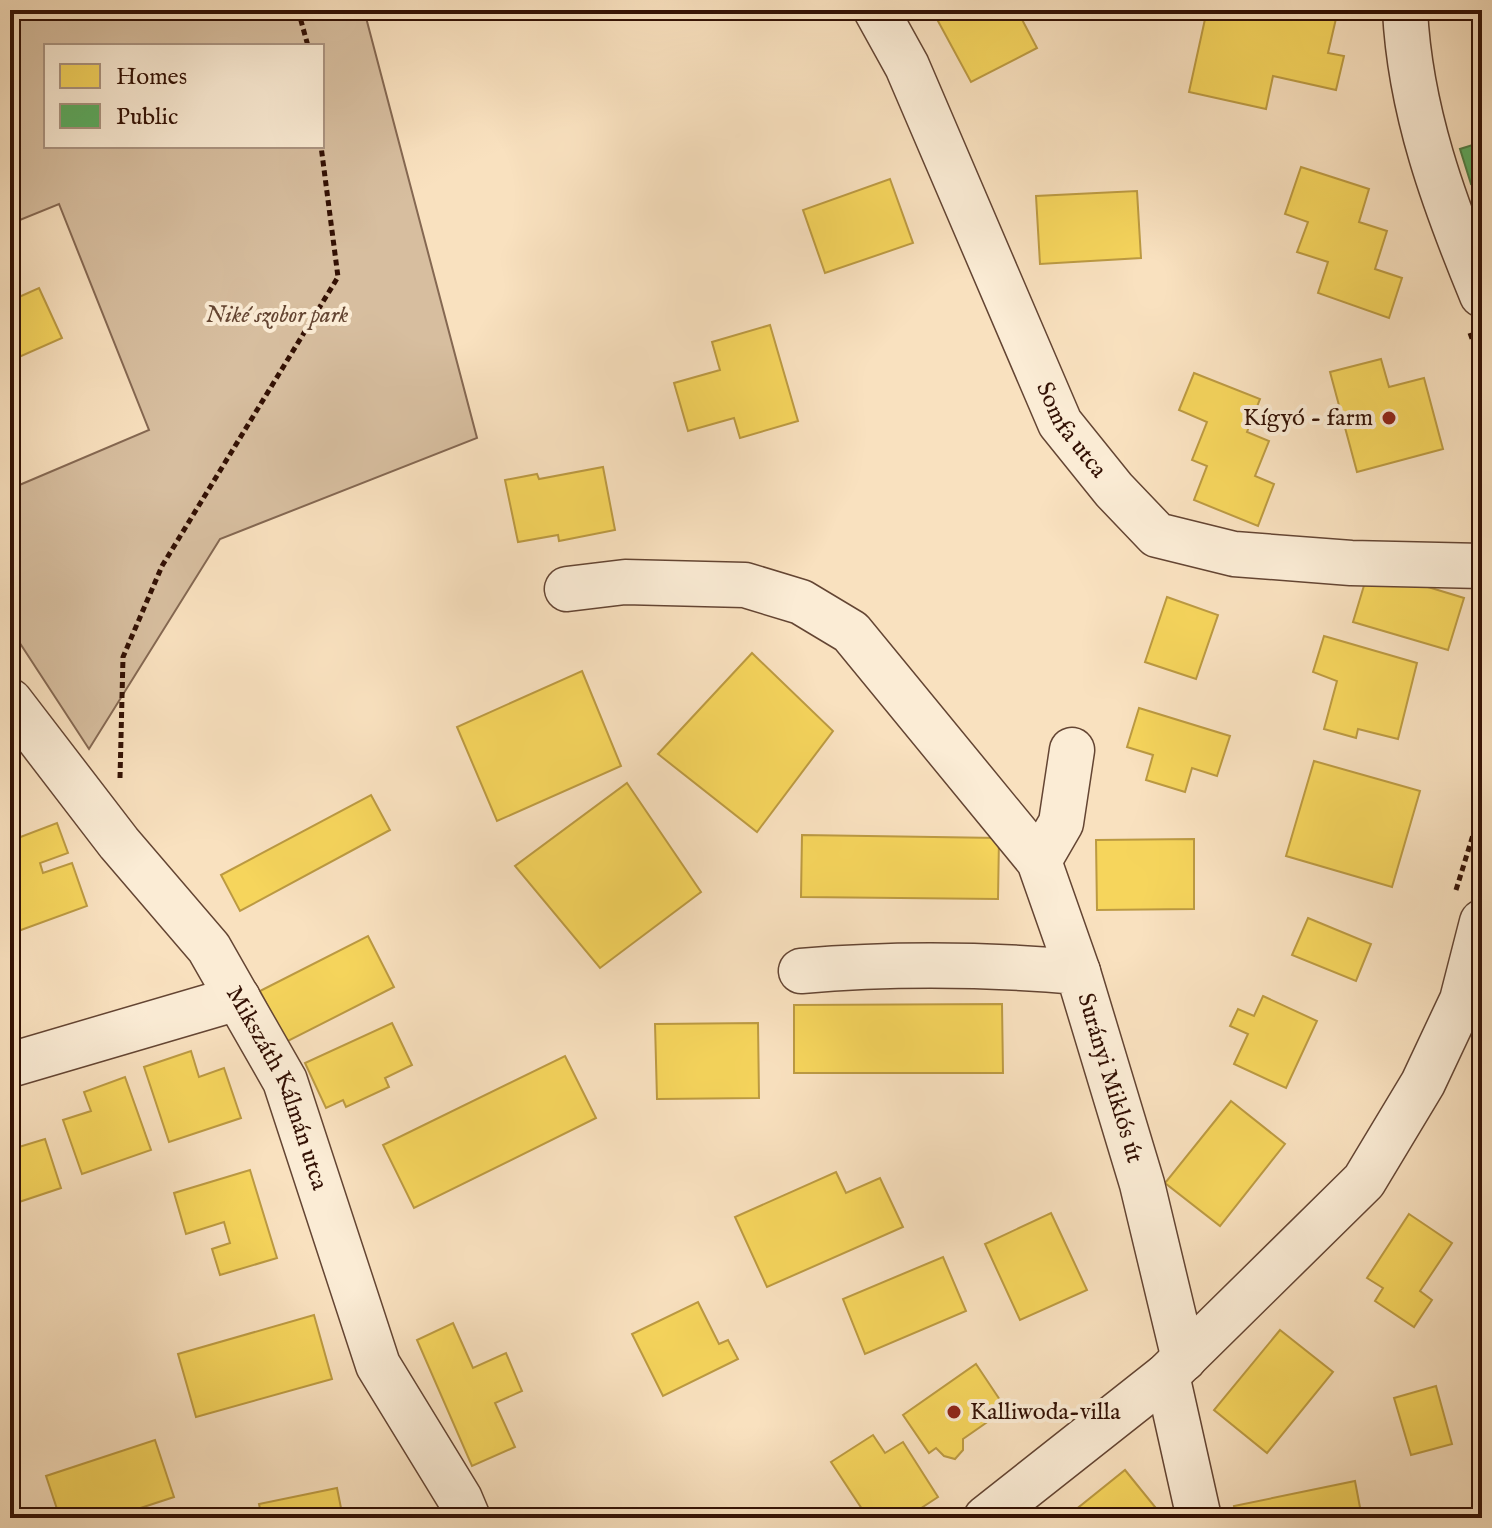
<svg xmlns="http://www.w3.org/2000/svg" width="1492" height="1528" font-family="'IM FELL English',serif">
  <style>
    .green { fill: #d7be9f; stroke: #856852; stroke-width: 2; fill-rule: evenodd }
    .homes { fill: #f6d55c; stroke: #bc9a42; stroke-width: 2 }
    .public { fill: #5aae61; stroke: #4e7f45; stroke-width: 2 }
    .lines { fill: none; stroke-linecap: round; stroke-linejoin: round }
    .minor-casing { stroke: #644533; stroke-width: 47 }
    .tertiary-casing { stroke: #644533; stroke-width: 47 }
    .path { stroke: #331104; stroke-width: 5; stroke-dasharray: 6 4; stroke-linecap: butt }
    .minor { stroke: #fbecd5; stroke-width: 44 }
    .tertiary { stroke: #fbecd5; stroke-width: 44 }
    .poi-dot { fill: #8f2418; stroke: #fbecd5; stroke-width: 3 }
    .labels { text-anchor: middle; dominant-baseline: central; stroke-width: 8; stroke-linejoin: round; paint-order: stroke }
    .park-label { font-size: 24px; font-style: italic; fill: #644532; stroke: #fbecd5 }
    .poi-label { font-size: 24px; fill: #331104; stroke: #fbecd5; text-anchor: end }
    .street-label { font-size: 24px; fill: #331104; stroke: #fbecd5 }
  </style>
  <rect width="100%" height="100%" fill="#f9e1bf"/>
  <filter id="stains"><feTurbulence type="fractalNoise" baseFrequency=".0025" numOctaves="4"/><feColorMatrix values="0 0 0 0 .2 0 0 0 0 .09 0 0 0 0 .02 0 0 0 .5 -.17"/></filter>
  <radialGradient id="worn" r=".72"><stop offset=".6" stop-color="#630" stop-opacity="0"/><stop offset="1" stop-color="#630" stop-opacity=".3"/></radialGradient>
  <path class="green" d="M10,10H364L477,438L220,539L89,749L10,628V489L149,430L59,204L10,224ZM46,46H322V146H46Z"/>
  <g class="homes">
    <polygon points="932,10 1017,10 1037,48 971,82"/>
    <polygon points="1207,10 1338,10 1328,53 1344,56 1336,90 1273,76 1266,109 1189,92"/>
    <polygon points="1301,167 1369,189 1359,222 1387,231 1375,269 1402,278 1389,318 1318,293 1328,262 1297,252 1308,222 1285,214"/>
    <polygon points="890,179 913,243 825,273 803,210"/>
    <polygon points="1137,191 1141,258 1040,264 1036,196"/>
    <polygon points="39,288 62,338 10,361 10,301"/>
    <polygon points="770,325 798,421 740,438 734,418 688,431 674,383 720,370 712,342"/>
    <polygon points="1381,359 1389,387 1424,378 1443,449 1357,472 1330,372"/>
    <polygon points="1194,373 1260,399 1247,432 1269,441 1255,476 1274,484 1258,526 1194,500 1207,466 1192,460 1207,422 1179,410"/>
    <polygon points="603,467 615,530 559,541 558,535 518,542 505,480 537,474 539,479"/>
    <polygon points="1369,569 1464,598 1448,650 1353,622"/>
    <polygon points="1167,597 1218,615 1196,679 1145,662"/>
    <polygon points="1324,636 1417,663 1398,739 1358,729 1356,738 1324,729 1337,681 1313,672"/>
    <polygon points="752,653 833,731 757,832 658,754"/>
    <polygon points="582,671 621,766 497,821 457,727"/>
    <polygon points="1139,708 1230,736 1217,776 1192,768 1185,792 1146,780 1153,755 1127,747"/>
    <polygon points="1314,761 1420,791 1392,887 1286,856"/>
    <polygon points="627,783 701,892 600,968 515,866"/>
    <polygon points="371,795 390,830 240,911 221,875"/>
    <polygon points="57,823 68,853 40,863 43,873 72,863 87,906 10,934 10,888 15,886 10,876 10,841"/>
    <polygon points="802,835 999,838 998,899 801,897"/>
    <polygon points="1194,839 1194,909 1097,910 1096,840"/>
    <polygon points="1308,918 1371,944 1356,981 1292,955"/>
    <polygon points="368,936 394,987 286,1042 260,991"/>
    <polygon points="1263,996 1317,1021 1286,1088 1234,1064 1248,1034 1230,1026 1238,1009 1254,1016"/>
    <polygon points="1002,1004 1003,1073 794,1073 794,1005"/>
    <polygon points="392,1023 412,1065 385,1078 389,1087 346,1107 343,1100 326,1108 305,1063"/>
    <polygon points="758,1023 759,1098 657,1099 655,1024"/>
    <polygon points="191,1051 199,1077 224,1068 241,1118 169,1142 144,1067"/>
    <polygon points="565,1056 596,1118 414,1208 383,1145"/>
    <polygon points="125,1077 151,1150 82,1174 63,1120 91,1111 84,1092"/>
    <polygon points="1231,1101 1285,1144 1220,1226 1165,1183"/>
    <polygon points="10,1122 19,1147 45,1139 61,1188 10,1205"/>
    <polygon points="250,1170 277,1258 220,1275 212,1249 230,1243 224,1222 186,1234 174,1193"/>
    <polygon points="836,1172 846,1193 880,1178 903,1227 767,1287 735,1217"/>
    <polygon points="1051,1213 1087,1290 1020,1320 985,1244"/>
    <polygon points="1409,1214 1452,1243 1420,1291 1432,1300 1414,1327 1375,1301 1383,1288 1367,1278"/>
    <polygon points="943,1257 966,1311 865,1354 843,1299"/>
    <polygon points="698,1302 719,1344 728,1340 738,1359 663,1396 632,1334"/>
    <polygon points="314,1315 332,1379 196,1417 178,1354"/>
    <polygon points="453,1323 473,1368 506,1353 522,1391 495,1403 515,1447 472,1466 417,1340"/>
    <polygon points="1280,1330 1333,1372 1267,1453 1214,1410"/>
    <polygon points="976,1364 1006,1409 963,1439 963,1450 955,1459 944,1456 936,1448 929,1453 903,1415"/>
    <polygon points="1436,1386 1452,1444 1411,1455 1394,1398"/>
    <polygon points="873,1435 885,1453 903,1442 938,1497 906,1518 868,1518 831,1462"/>
    <polygon points="155,1440 174,1497 110,1518 60,1518 46,1476"/>
    <polygon points="1125,1470 1164,1518 1079,1518 1074,1511"/>
    <polygon points="1355,1481 1362,1518 1236,1518 1234,1506"/>
    <polygon points="337,1488 343,1518 262,1518 259,1504"/>
  </g>
  <polygon class="public" points="1482,142 1482,180 1471,184 1460,149"/>
  <g class="lines">
    <defs>
      <g id="minor">
        <path id="s1" d="M876,10L907,66L1060,423L1114,490L1157,535L1234,554L1351,563L1482,566"/>
        <polyline points="567,589 625,582 745,585 801,602 851,632 1039,861 1078,972"/>
        <path id="s2" d="M10,701L119,843L209,948L285,1081L378,1365L460,1499L468,1518"/>
        <polyline points="1039,861 1061,823 1072,750"/>
        <path id="s3" d="M801,971C894,963 985,964 1078,972L1142,1184L1184,1359"/>
        <polyline points="10,1065 238,998"/>
        <polyline points="1167,1375 1199,1518"/>
      </g>
      <g id="tertiary">
        <path d="M1405,10C1410,111 1444,203 1482,295"/>
        <polyline points="986,1518 1167,1375 1364,1181 1423,1083 1462,1000 1482,922"/>
      </g>
    </defs>
    <use href="#minor" class="minor-casing"/>
    <use href="#tertiary" class="tertiary-casing"/>
    <g class="path">
      <polyline points="298,10 308,46"/>
      <polyline points="1470,333 1482,366"/>
      <polyline points="120,778 123,657 162,566 338,277 321,146"/>
      <polyline points="1456,890 1482,806"/>
    </g>
    <use href="#minor" class="minor"/>
    <use href="#tertiary" class="tertiary"/>
  </g>
  <g class="poi-dot">
    <circle cx="1389" cy="418" r="8"/>
    <circle cx="954" cy="1412" r="8"/>
  </g>
  <g class="labels">
    <g class="park-label">
      <text x="277" y="315">Niké szobor park</text>
    </g>
    <g class="poi-label">
      <text x="1373" y="418">Kígyó - farm</text>
      <text x="970" y="1412" text-anchor="start">Kalliwoda-villa</text>
    </g>
    <g class="street-label">
      <text stroke="none"><textPath href="#s1" startOffset="464">Somfa utca</textPath></text>
      <text stroke="none"><textPath href="#s3" startOffset="388">Surányi Miklós út</textPath></text>
      <text stroke="none"><textPath href="#s2" startOffset="474">Mikszáth Kálmán utca</textPath></text>
    </g>
  </g>
  <rect width="1492" height="1528" fill="none" stroke="#f9e1bf" stroke-width="40"/>
  <rect x="12" y="12" width="1468" height="1504" fill="none" stroke="#331104" stroke-width="4"/>
  <rect x="20" y="20" width="1452" height="1488" fill="none" stroke="#331104" stroke-width="2"/>
  <rect x="44" y="44" width="280" height="104" fill="#fbecd5" stroke="#ab9481" stroke-width="2"/>
  <rect x="60" y="64" width="40" height="24" fill="#f6d55c" stroke="#ab9481" stroke-width="2"/>
  <text x="116" y="84" font-size="24" fill="#331104">Homes</text>
  <rect x="60" y="104" width="40" height="24" fill="#5aae61" stroke="#ab9481" stroke-width="2"/>
  <text x="116" y="124" font-size="24" fill="#331104">Public</text>
  <rect width="100%" height="100%" filter="url(#stains)"/>
  <rect width="100%" height="100%" fill="url(#worn)"/>
</svg>
